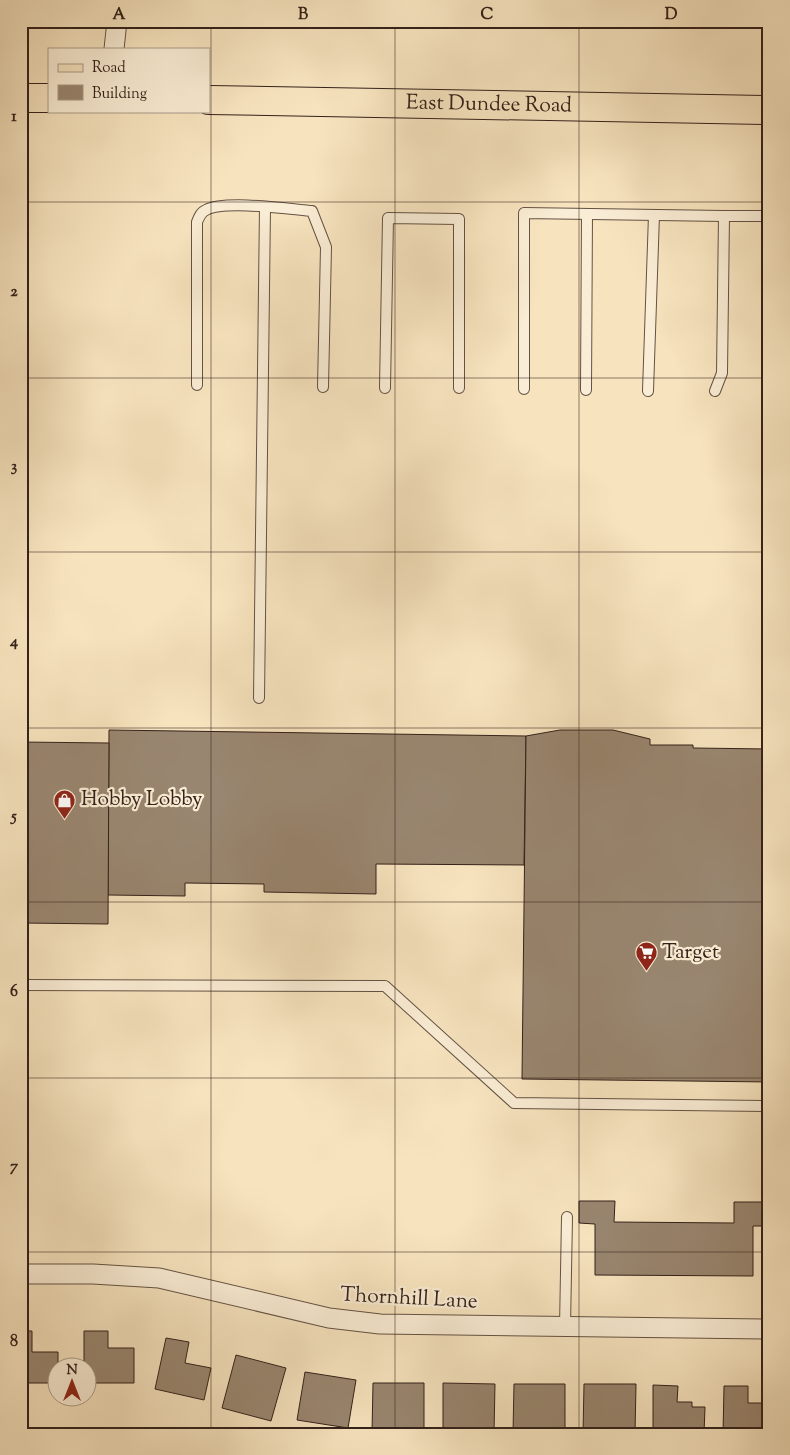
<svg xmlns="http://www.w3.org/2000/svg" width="790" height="1455" font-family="'Sorts Mill Goudy',serif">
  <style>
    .building { fill: #998670; stroke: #33211a }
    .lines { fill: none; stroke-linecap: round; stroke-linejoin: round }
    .lane-casing { stroke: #645243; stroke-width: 12 }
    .street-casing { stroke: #645243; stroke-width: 21 }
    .primary-casing { stroke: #33211a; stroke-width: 30 }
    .lane { stroke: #faedd5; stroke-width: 10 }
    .street { stroke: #faedd5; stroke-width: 19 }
    .primary { stroke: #f7e4bf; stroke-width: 28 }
    .grid { fill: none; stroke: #33211a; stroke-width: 1; stroke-opacity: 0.55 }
    .labels { text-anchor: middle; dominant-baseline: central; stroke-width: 4.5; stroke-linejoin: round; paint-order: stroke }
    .street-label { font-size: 21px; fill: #33211a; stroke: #faedd5 }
    .poi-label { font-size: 21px; fill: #33211a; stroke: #faedd5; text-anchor: start }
    .neatline { fill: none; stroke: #33211a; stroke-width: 2 }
    .grid-label { font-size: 16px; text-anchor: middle; font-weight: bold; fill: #33211a }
  </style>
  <rect width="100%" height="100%" fill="#f7e4bf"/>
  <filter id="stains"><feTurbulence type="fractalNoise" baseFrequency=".004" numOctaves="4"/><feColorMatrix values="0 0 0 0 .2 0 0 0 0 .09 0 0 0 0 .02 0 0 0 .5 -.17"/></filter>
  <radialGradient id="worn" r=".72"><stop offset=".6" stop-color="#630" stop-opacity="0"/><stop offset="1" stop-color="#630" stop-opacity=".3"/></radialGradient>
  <g class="building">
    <polygon points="766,241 769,241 769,356 764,356"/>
    <polygon points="109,730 526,736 524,865 376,864 376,894 264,892 264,884 185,883 185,896 108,895"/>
    <polygon points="560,730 613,730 650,739 650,745 693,745 693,748 769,749 769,1082 522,1079 526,736"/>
    <polygon points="21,742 109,743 108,924 21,923"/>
    <polygon points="579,1201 615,1201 614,1222 734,1223 734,1202 769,1202 769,1226 753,1226 753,1276 595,1275 595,1224 579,1223"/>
    <polygon points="21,1331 32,1331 32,1352 58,1352 58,1383 21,1383"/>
    <polygon points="84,1331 108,1331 108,1348 134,1348 134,1383 88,1383 88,1368 84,1368"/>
    <polygon points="166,1338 189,1342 185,1363 211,1368 204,1400 155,1389"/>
    <polygon points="236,1355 286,1368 271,1421 222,1408"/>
    <polygon points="305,1372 356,1380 348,1428 297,1420"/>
    <polygon points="373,1383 424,1383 424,1432 372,1432"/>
    <polygon points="443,1383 495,1384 494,1433 443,1432"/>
    <polygon points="514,1384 565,1384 565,1434 513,1433"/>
    <polygon points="584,1384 636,1384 635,1434 583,1433"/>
    <polygon points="653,1385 678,1386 677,1402 692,1402 692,1407 705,1407 704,1434 653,1434"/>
    <polygon points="724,1386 748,1386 748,1403 762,1403 762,1408 769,1408 769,1434 723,1434"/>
  </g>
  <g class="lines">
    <defs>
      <g id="lane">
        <path d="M197,385V222C199,217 201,212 206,210C225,200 289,209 312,211L326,247L323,387"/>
        <polyline points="385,388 388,218 459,219 459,388"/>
        <polyline points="524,389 524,213 724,216"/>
        <polyline points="586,390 587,214"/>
        <polyline points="648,391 654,215"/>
        <polyline points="715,391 722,373 724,216 769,216"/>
        <polyline points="259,698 265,207"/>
        <polyline points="21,985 385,986 514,1103 769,1106"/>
        <polyline points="565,1327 567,1217"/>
      </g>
      <g id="street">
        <polyline points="114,49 117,21"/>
        <polyline points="21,1274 93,1274 159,1278 329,1318 380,1324 769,1329"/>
      </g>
      <g id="primary">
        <polyline points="21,98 49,98"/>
        <path id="s1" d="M209,100L769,110"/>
      </g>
    </defs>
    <use href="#lane" class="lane-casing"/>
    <use href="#street" class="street-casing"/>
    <use href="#primary" class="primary-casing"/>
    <use href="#lane" class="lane"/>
    <use href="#street" class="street"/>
    <use href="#primary" class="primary"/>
  </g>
  <path class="grid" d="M211,21V1434M395,21V1434M579,21V1434M21,202H769M21,378H769M21,552H769M21,728H769M21,902H769M21,1078H769M21,1252H769"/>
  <defs>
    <symbol id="shop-pin" viewBox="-11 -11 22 30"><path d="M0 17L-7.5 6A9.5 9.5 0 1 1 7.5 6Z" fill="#8f2418" stroke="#faedd5"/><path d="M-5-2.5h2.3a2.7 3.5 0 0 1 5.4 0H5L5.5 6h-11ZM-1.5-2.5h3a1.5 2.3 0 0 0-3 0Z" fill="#fff"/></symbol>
    <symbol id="supermarket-pin" viewBox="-11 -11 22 30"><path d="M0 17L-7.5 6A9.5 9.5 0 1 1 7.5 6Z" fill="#8f2418" stroke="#faedd5"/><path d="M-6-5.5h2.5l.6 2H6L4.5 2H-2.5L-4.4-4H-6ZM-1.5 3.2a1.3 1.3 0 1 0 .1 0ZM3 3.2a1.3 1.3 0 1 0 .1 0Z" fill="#fff"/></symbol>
  </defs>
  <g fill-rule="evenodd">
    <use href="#shop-pin" x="52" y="788" width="25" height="34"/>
    <use href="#supermarket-pin" x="634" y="940" width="25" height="34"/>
  </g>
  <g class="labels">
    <g class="street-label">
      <text stroke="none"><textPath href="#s1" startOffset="280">East Dundee Road</textPath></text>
      <text transform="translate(409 1299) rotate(3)">Thornhill Lane</text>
    </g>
    <g class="poi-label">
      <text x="81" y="800">Hobby Lobby</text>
      <text x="662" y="953">Target</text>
    </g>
  </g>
  <rect width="790" height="1455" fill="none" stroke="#f7e4bf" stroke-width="55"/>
  <rect x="48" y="48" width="162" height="65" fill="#faedd5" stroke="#aa9b8a"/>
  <rect x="58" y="64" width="25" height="8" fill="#f7e4bf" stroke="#aa9b8a"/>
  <text x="92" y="72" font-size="15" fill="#33211a">Road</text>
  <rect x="58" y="85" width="25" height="15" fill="#998670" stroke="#aa9b8a"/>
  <text x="92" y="98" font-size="15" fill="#33211a">Building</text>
  <g transform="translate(72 1382)"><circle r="24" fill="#faedd5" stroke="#aa9b8a"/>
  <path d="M0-4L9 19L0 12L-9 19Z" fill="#8f2418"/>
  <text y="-8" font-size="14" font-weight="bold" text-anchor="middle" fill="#33211a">N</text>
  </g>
  <rect x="28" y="28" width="734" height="1400" class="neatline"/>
  <g class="grid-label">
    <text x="119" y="19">A</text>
    <text x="303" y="19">B</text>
    <text x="487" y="19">C</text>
    <text x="671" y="19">D</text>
    <text x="14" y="121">1</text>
    <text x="14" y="296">2</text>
    <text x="14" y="471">3</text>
    <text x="14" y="646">4</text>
    <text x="14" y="821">5</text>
    <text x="14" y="996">6</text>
    <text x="14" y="1171">7</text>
    <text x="14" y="1346">8</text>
  </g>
  <rect width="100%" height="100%" filter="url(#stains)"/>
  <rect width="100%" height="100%" fill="url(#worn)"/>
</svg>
